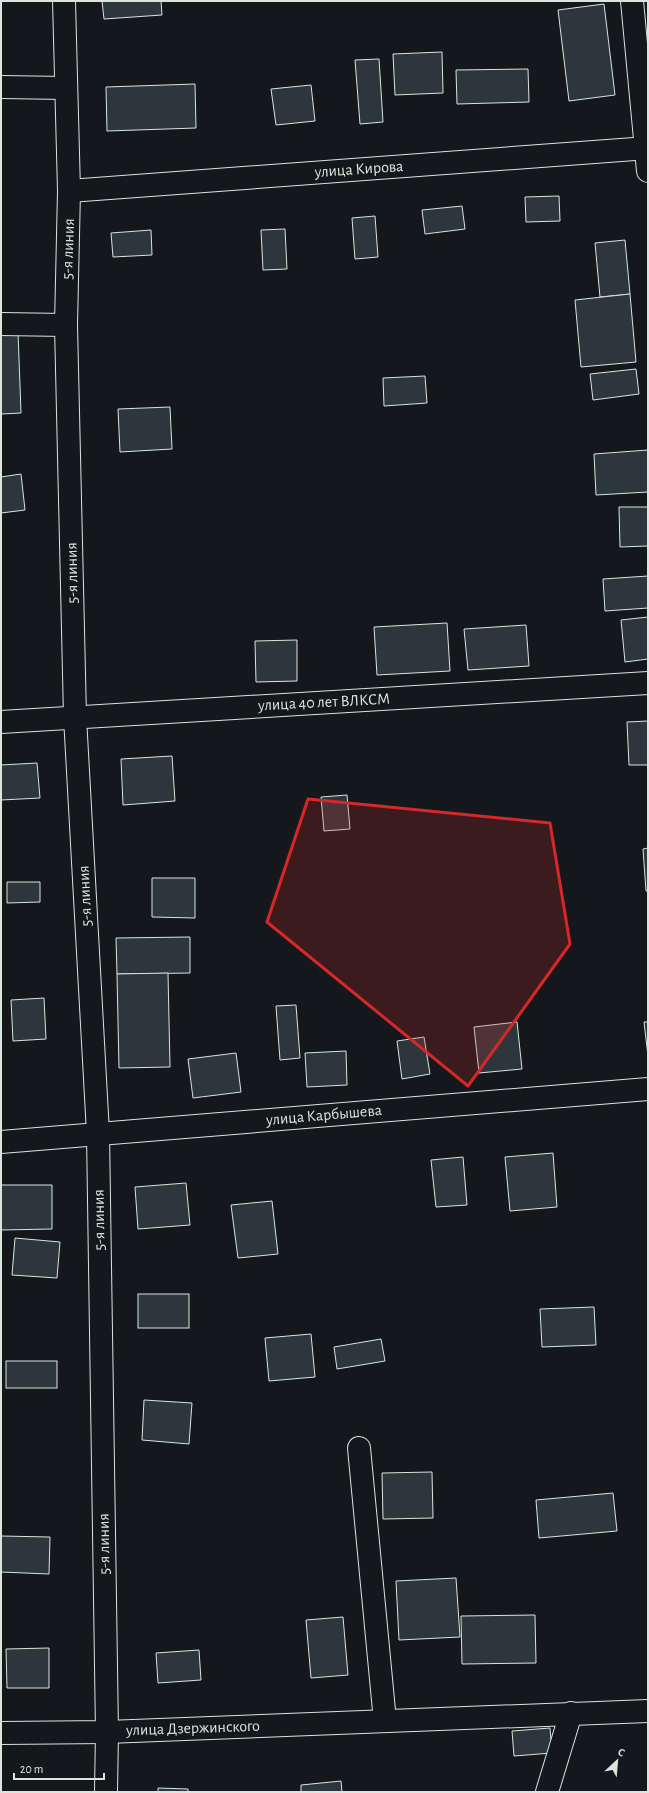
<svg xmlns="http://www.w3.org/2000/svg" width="649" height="1793" font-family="'Alegreya Sans',sans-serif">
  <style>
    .building { fill: #2c363c; stroke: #d8e6dc }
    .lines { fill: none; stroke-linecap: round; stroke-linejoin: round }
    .street-casing { stroke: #d8e6dc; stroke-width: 24 }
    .secondary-casing { stroke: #d8e6dc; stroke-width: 24 }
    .street { stroke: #14181c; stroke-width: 22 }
    .secondary { stroke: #14181c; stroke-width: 22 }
    .marked { fill: #d62828; fill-opacity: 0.2; stroke: #d62828; stroke-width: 3; stroke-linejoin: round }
    .labels { text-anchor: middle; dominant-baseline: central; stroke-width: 3; stroke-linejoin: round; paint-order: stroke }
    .street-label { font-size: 16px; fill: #d8e6dc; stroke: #14181c }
  </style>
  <rect width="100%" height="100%" fill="#14181c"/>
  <g class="building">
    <polygon points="102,1 161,1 162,15 104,19"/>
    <polygon points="604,4 615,95 569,101 558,10"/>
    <polygon points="442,52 443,93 395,95 393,54"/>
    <polygon points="379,59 383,122 360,124 355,60"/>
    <polygon points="528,69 529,102 457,104 456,70"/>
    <polygon points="195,84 196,128 107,131 106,87"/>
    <polygon points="311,85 315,121 276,125 271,89"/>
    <polygon points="559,196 560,221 526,222 525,197"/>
    <polygon points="462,206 465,229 425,234 422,210"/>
    <polygon points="375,216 378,257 355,259 352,218"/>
    <polygon points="285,229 287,269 263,270 261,230"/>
    <polygon points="151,230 152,255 113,257 111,233"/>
    <polygon points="625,240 630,294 600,297 595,243"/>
    <polygon points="630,294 636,362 581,367 575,300"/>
    <polygon points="1,332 18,332 21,413 1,414"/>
    <polygon points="636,369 639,394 593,400 590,374"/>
    <polygon points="425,376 427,403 384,406 383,378"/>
    <polygon points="170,407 172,449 120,452 118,409"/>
    <polygon points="648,450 648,492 596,495 594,454"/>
    <polygon points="21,474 25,510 1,513 1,477"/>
    <polygon points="619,507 648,507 648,546 620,547"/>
    <polygon points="648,576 648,608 605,611 603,579"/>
    <polygon points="648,617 648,659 625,662 621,620"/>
    <polygon points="447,623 450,671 377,675 374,627"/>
    <polygon points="526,625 529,666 468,670 464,629"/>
    <polygon points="297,640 297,681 256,682 255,641"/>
    <polygon points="648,721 648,765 629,765 627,722"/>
    <polygon points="172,756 175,801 123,805 121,759"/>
    <polygon points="37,763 40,798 1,800 1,765"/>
    <polygon points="347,795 350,829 324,831 321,797"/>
    <polygon points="648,848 648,891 646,891 643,849"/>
    <polygon points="152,878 195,878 195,918 152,917"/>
    <polygon points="7,882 40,882 40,902 7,903"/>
    <polygon points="190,937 190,973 117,974 116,938"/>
    <polygon points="168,973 170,1067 119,1068 117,974"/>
    <polygon points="44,998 46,1039 13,1041 11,1000"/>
    <polygon points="296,1005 300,1058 280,1060 276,1006"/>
    <polygon points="517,1022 522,1069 479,1073 474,1027"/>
    <polygon points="644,1022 648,1022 648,1056"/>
    <polygon points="424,1037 430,1074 402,1079 397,1041"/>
    <polygon points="346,1051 347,1085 307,1087 305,1053"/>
    <polygon points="236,1053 241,1092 193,1098 188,1059"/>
    <polygon points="553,1153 557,1207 510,1211 505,1157"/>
    <polygon points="463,1157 467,1205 436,1207 431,1160"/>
    <polygon points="186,1183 190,1225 138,1229 135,1187"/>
    <polygon points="1,1185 52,1185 52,1229 1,1230"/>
    <polygon points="272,1201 278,1254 238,1258 231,1205"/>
    <polygon points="15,1238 60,1242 57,1278 12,1275"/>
    <rect x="138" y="1294" width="51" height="34"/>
    <polygon points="594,1307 596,1345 542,1347 540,1309"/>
    <polygon points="311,1334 315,1377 269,1381 265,1338"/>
    <polygon points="381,1339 385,1361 337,1369 334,1347"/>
    <rect x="6" y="1361" width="51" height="27"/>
    <polygon points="144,1400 192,1403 189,1444 142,1440"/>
    <polygon points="432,1472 433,1518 383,1519 382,1473"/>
    <polygon points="613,1493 617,1531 539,1538 536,1500"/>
    <polygon points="1,1536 50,1537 49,1574 1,1572"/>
    <polygon points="456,1578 460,1637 399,1640 396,1581"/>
    <polygon points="535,1615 536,1663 462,1664 461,1616"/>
    <polygon points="343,1617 348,1675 311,1678 306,1620"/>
    <polygon points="49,1648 49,1688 7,1688 6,1649"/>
    <polygon points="199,1650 201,1680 158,1683 156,1653"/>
    <polygon points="550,1728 552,1753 514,1756 512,1731"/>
    <polygon points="341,1781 342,1792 301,1792 301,1785"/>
    <polygon points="158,1788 188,1789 188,1792 158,1792"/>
  </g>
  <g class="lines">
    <defs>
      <g id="street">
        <polyline points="64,1 69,191 66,325 75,717 98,1133 107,1732 106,1792"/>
        <polyline points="632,1 648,171"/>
        <polyline points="1,87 66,88"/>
        <polyline points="69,191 648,148"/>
        <polyline points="1,324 66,325"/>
        <polyline points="1,722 648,683"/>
        <polyline points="359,1448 385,1721"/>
        <polyline points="547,1792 571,1713"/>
      </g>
      <g id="secondary">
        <polyline points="1,1142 648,1089"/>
        <polyline points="1,1733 107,1732 648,1711"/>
      </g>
    </defs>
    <use href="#street" class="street-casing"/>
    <use href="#secondary" class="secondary-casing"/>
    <use href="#street" class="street"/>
    <use href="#secondary" class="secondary"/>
  </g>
  <path class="marked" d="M308,799L550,823L570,944L468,1086L267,922Z"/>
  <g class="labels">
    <g class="street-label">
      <text transform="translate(359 169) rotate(-4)">улица Кирова</text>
      <text transform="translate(68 249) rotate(-88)">5-я линия</text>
      <text transform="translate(72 573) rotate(-91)">5-я линия</text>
      <text transform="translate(324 702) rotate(-3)">улица 40 лет ВЛКСМ</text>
      <text transform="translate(85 896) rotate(-93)">5-я линия</text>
      <text transform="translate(324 1115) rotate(-5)">улица Карбышева</text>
      <text transform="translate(99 1220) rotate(-91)">5-я линия</text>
      <text transform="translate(104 1544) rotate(-91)">5-я линия</text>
      <text transform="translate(193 1728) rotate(-2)">улица Дзержинского</text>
    </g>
  </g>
  <rect width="649" height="1793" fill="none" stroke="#d8e6dc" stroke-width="4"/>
  <g transform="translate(617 1761) rotate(26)" stroke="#14181c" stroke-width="3" paint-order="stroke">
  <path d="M0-3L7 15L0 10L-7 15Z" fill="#d8e6dc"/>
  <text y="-6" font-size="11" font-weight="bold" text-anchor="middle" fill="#d8e6dc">С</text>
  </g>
  <path d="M14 1773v6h90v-6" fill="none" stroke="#d8e6dc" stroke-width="2"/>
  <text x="20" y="1773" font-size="12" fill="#d8e6dc" stroke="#14181c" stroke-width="3" paint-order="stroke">20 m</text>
</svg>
